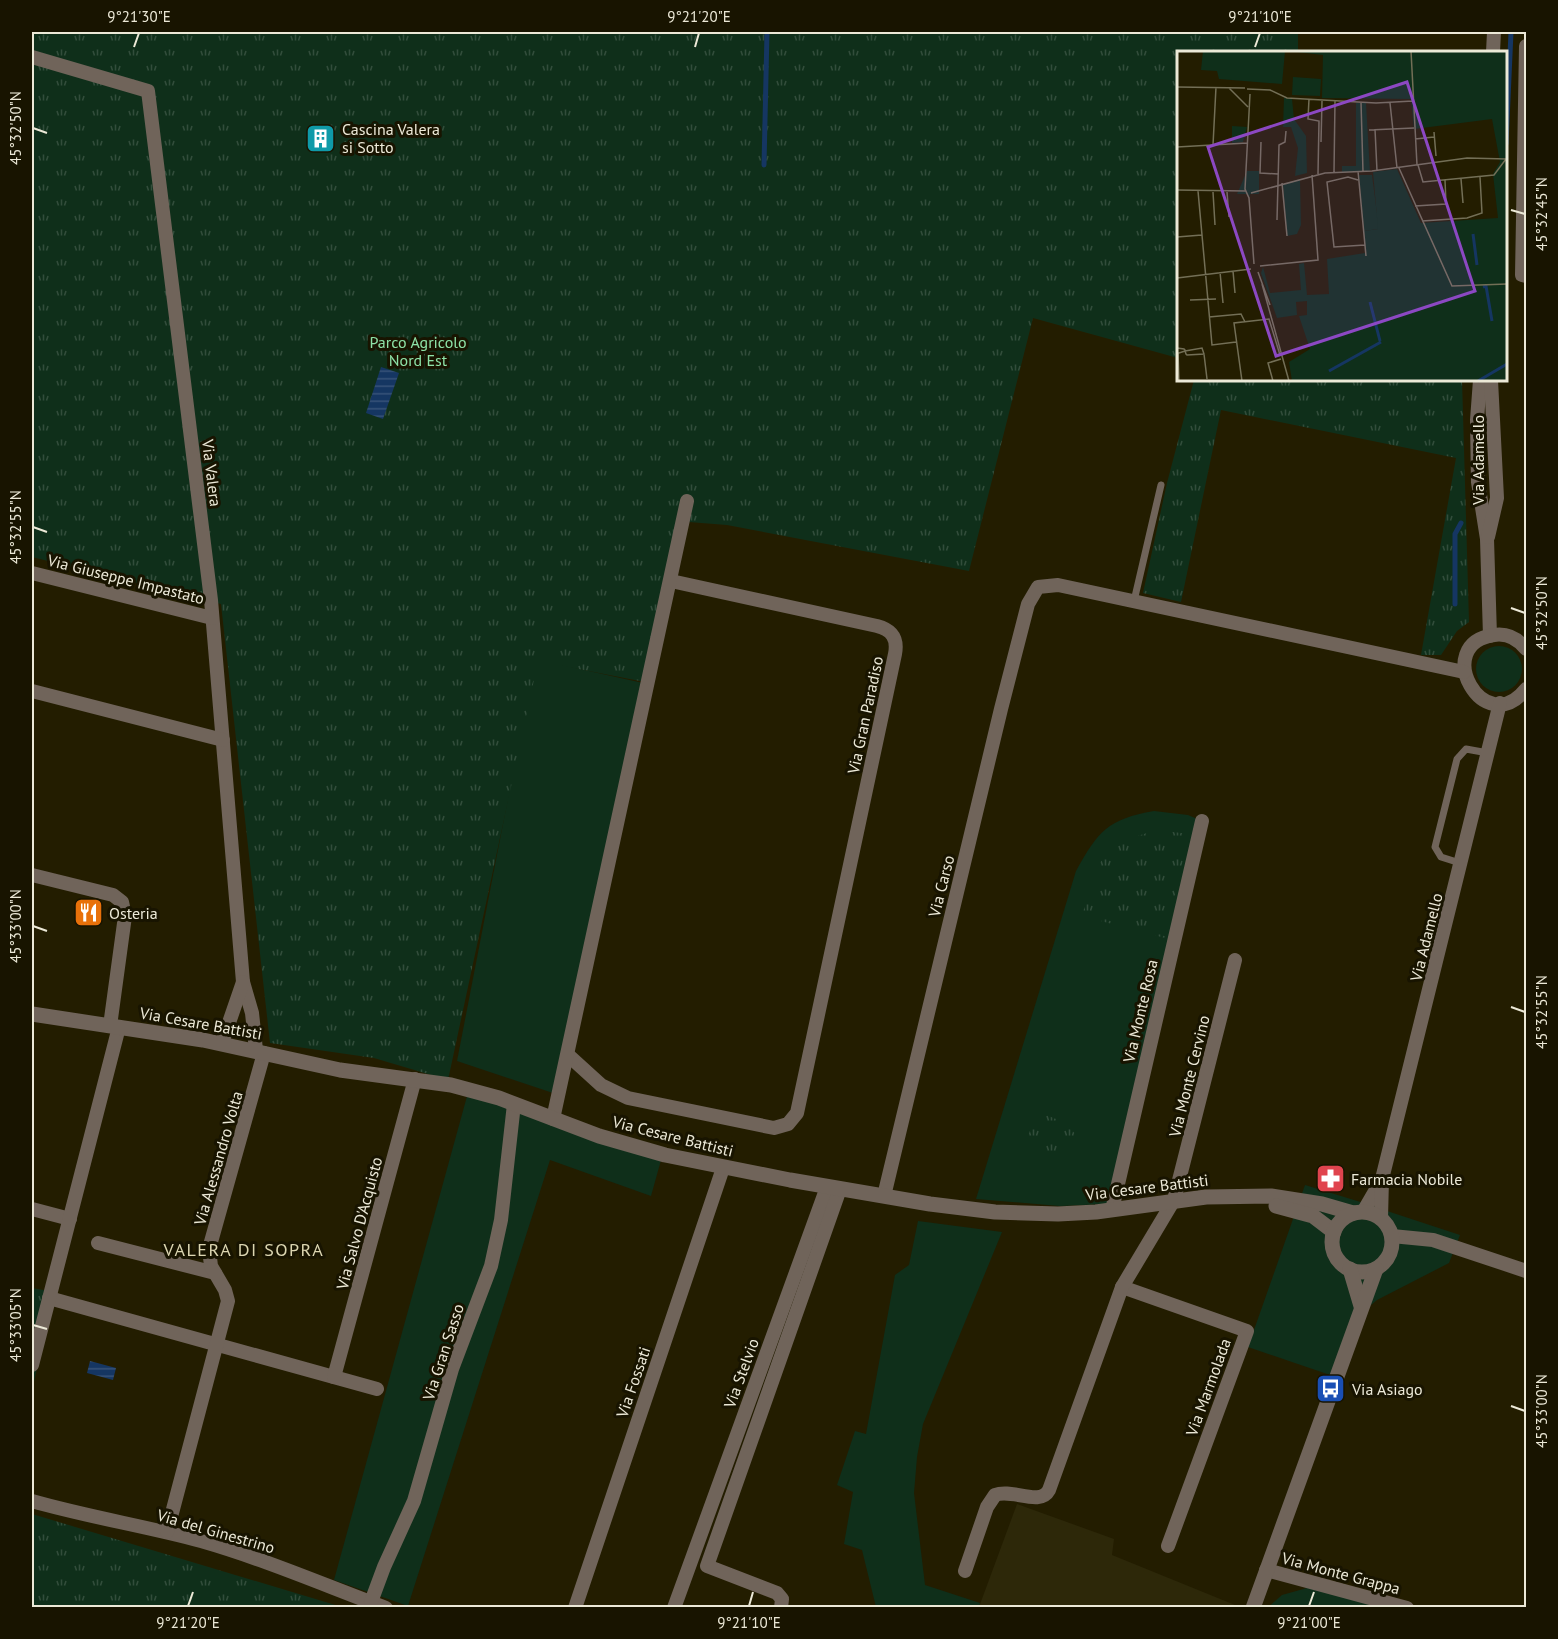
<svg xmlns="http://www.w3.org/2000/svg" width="1558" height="1639" font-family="'PT Sans',sans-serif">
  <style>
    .built { fill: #2d2809 }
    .green { fill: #0f2f1a }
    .park { fill: url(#park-tufts) }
    .water { fill: url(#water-rules) }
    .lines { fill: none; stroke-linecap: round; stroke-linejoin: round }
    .stream { stroke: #153662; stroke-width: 5 }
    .service { stroke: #70645a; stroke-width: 7 }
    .minor { stroke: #70645a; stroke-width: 14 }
    .tertiary { stroke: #70645a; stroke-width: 15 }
    .ticks { fill: none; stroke: #ece9d7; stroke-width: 2 }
    .labels { text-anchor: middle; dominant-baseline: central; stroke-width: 6; stroke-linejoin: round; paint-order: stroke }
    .poi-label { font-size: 16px; fill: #ece9d7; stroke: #181400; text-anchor: start }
    .park-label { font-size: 16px; fill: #8de2a7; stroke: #181400 }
    .street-label { font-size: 16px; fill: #ece9d7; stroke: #181400 }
    .neighbourhood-label { font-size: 18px; letter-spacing: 1.5px; fill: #dcd6b1; stroke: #181400 }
    .inset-river { fill: none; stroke: #153662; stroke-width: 3 }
    .inset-road { fill: none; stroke: #736f56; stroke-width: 1.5 }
    .view { fill: #8c48c3; fill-opacity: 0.15; stroke: #8c48c3; stroke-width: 3 }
    .inset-edge { fill: none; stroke: #ece9d7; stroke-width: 3 }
    .neatline { fill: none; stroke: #ece9d7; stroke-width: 2 }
    .ticks-label { font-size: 15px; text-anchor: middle; fill: #ece9d7 }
  </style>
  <defs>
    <pattern id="park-tufts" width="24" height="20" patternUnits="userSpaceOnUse" patternTransform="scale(1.5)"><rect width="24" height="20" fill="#0f2f1a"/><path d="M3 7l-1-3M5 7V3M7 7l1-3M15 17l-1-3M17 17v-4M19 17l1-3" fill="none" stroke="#324d3b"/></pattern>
    <pattern id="water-rules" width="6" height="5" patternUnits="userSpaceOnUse" patternTransform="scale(1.5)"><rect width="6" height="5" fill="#153662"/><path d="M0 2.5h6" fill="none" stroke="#375378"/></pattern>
  </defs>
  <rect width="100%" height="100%" fill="#231d00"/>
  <polygon class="built" points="1017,1504 1114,1539 1112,1555 1235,1605 1235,1607 979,1607"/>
  <g class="green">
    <circle cx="1499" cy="669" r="23"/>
    <polygon points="535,659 643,683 553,1093 457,1061"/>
    <path d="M1154,811L1188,815L1202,821L1107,1204L1060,1206L976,1199L1076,871C1098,831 1108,819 1154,811Z"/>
    <polygon points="469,1089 663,1153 651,1196 550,1160 408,1606 334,1580"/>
    <polygon points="1382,1180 1381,1209 1460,1235 1449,1263 1377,1300 1357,1317 1336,1377 1248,1347 1305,1185 1367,1204"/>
    <polygon points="918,1221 1002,1232 923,1424 917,1457 914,1493 925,1585 980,1603 979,1607 876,1607 862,1550 844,1544 853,1492 837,1485 855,1431 866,1434 895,1275 909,1265"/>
    <polygon points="1307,1588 1311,1588 1379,1607 1267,1608 1282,1595"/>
  </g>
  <g class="park">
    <polygon points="32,32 1298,32 1298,52 1178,52 1178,358 1033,318 969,571 727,525 689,522 645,682 538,661 448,1080 374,1058 270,1043 221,604 32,557"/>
    <polygon points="1194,380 1462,380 1469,622 1457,631 1441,655 1421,655 1456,458 1221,410 1181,602 1143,593 1167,483"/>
    <path d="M1157,830L1189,834L1165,938L1082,916C1100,859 1096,847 1157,830Z"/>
    <path d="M1036,1111L1061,1121L1078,1136L1073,1152C1057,1159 1039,1159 1024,1149L1026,1142L1012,1139L1014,1134L1028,1137Z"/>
    <polygon points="32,1288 55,1292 32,1390"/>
    <polygon points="32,1514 342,1607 32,1607"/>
  </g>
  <g class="water">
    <polygon points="381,367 399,373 383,419 366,413"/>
    <polygon points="90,1361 116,1368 113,1380 87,1373"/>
  </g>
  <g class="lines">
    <g class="stream">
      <polyline points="1506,144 1511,32"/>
      <polyline points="764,165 767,32"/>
      <polyline points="1455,604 1455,534 1461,523"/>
    </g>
    <g class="service">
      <polyline points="1134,601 1161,485"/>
      <polyline points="1460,863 1441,857 1435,847 1457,759 1466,749 1488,753"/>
    </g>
    <g class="minor">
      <polyline points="1526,46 1522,275 1526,276"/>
      <polyline points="1493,52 1494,32"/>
      <polyline points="32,57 148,91 211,600 243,982 252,1013 256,1050"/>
      <polyline points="1480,380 1477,420 1478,482 1487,539 1490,636"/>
      <polyline points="1488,537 1497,498 1491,380"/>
      <polyline points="32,573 212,618"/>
      <path d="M1526,649C1518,639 1507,633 1494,635C1430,644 1484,742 1526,689"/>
      <polyline points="32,691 223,740"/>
      <polyline points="32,875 113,895 122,902 125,916 110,1026"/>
      <polyline points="222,1043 243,982"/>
      <path d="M568,1055L601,1085L628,1098L774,1128L788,1124L797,1113L895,654C898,638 892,630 877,626L671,581"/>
      <polyline points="553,1119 687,501"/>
      <polyline points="884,1196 1001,709 1028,604 1038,587 1058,585 1464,672"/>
      <polyline points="32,1209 70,1219"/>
      <polyline points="1112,1210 1202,821"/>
      <polyline points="1363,1212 1381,1181"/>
      <polyline points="1381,1218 1382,1179 1500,703"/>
      <polyline points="1392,1236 1433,1240 1526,1271"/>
      <polyline points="98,1243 215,1273"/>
      <polyline points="1122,1287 1247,1331 1168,1546"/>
      <polyline points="49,1298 377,1389"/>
      <polyline points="32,1365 119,1027"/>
      <polyline points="334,1377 415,1079"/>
      <path d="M32,1501C88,1517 145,1526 201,1541C264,1559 324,1585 386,1608"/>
      <polyline points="167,1532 228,1301 225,1290 211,1266 209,1249 264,1053"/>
      <polyline points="1266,1570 1407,1608"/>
      <path d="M965,1571L987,1507L995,1495C1012,1488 1040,1507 1049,1490L1122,1287L1174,1200L1235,960"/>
      <polyline points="371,1602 384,1567 414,1501 452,1369 491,1266 501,1220 514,1104"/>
      <polyline points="575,1608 723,1168"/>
      <polyline points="674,1608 827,1187"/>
      <polyline points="781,1608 782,1599 777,1593 707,1566 840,1189"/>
    </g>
    <g class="tertiary">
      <polyline points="32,1014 203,1040 340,1070 451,1085 499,1098 599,1136 665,1155 790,1180 930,1204 995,1212 1058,1214 1096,1212 1206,1197 1271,1196 1322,1204 1353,1213"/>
      <polyline points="1276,1206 1313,1216 1334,1232"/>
      <circle cx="1362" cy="1242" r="30"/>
      <polyline points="1350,1269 1361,1306"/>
      <polyline points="1253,1608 1376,1269"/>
    </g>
  </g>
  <path class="ticks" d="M134,47L139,33M695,47L699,33M1255,47L1260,33M33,128L47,133M1511,210L1525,214M33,527L47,532M1511,608L1525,613M33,926L47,931M1511,1007L1525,1012M33,1325L47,1329M1511,1406L1525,1411M188,1606L193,1592M749,1606L753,1592M1309,1606L1314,1592"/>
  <defs>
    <symbol id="building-square" viewBox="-11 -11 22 22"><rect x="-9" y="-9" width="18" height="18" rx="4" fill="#0f9aa8" stroke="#181400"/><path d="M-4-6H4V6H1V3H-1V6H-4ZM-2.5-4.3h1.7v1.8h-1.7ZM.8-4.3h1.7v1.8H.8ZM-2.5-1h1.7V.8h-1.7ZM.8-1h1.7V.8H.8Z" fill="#fff"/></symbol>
    <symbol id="restaurant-square" viewBox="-11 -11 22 22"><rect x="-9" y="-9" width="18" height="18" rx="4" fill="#e8710a" stroke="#181400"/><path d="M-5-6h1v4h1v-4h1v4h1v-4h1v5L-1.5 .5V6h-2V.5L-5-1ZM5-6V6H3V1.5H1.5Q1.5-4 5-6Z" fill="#fff"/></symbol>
    <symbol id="pharmacy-square" viewBox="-11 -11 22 22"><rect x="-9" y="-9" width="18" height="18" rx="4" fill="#e0444e" stroke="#181400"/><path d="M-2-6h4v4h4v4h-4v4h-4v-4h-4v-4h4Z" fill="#fff"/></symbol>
    <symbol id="bus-square" viewBox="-11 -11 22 22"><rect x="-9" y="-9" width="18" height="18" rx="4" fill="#1a4fb4" stroke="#181400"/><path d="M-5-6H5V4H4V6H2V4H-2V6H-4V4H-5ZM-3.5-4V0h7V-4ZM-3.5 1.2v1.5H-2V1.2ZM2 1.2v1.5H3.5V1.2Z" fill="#fff"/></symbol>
  </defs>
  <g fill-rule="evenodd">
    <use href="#building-square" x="304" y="122" width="33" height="33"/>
    <use href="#restaurant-square" x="72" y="896" width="33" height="33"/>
    <use href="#pharmacy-square" x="1314" y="1162" width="33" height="33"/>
    <use href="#bus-square" x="1314" y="1372" width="33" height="33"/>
  </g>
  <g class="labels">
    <g class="poi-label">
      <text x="342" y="129">Cascina Valera<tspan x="342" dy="18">si Sotto</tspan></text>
      <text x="109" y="913">Osteria</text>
      <text x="1351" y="1179">Farmacia Nobile</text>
      <text x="1352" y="1389">Via Asiago</text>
    </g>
    <g class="park-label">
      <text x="418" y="342">Parco Agricolo<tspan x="418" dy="18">Nord Est</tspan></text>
    </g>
    <g class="street-label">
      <text transform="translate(1478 460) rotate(-90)">Via Adamello</text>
      <text transform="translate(212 473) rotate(83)">Via Valera</text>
      <text transform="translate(126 579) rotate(14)">Via Giuseppe Impastato</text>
      <text transform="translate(865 715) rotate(-78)">Via Gran Paradiso</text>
      <text transform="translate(941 886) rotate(-76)">Via Carso</text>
      <text transform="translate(1426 937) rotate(-76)">Via Adamello</text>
      <text transform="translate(1140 1011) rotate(-77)">Via Monte Rosa</text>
      <text transform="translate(201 1023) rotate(10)">Via Cesare Battisti</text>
      <text transform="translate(1189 1076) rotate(-76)">Via Monte Cervino</text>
      <text transform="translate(673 1136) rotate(14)">Via Cesare Battisti</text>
      <text transform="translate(218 1158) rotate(-74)">Via Alessandro Volta</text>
      <text transform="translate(1147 1187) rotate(-7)">Via Cesare Battisti</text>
      <text transform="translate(359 1223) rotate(-75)">Via Salvo D'Acquisto</text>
      <text transform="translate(443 1352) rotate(-72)">Via Gran Sasso</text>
      <text transform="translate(741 1373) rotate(-70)">Via Stelvio</text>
      <text transform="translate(633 1382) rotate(-71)">Via Fossati</text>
      <text transform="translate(1208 1387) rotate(-70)">Via Marmolada</text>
      <text transform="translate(216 1531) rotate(16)">Via del Ginestrino</text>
      <text transform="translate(1341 1573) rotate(15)">Via Monte Grappa</text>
    </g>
    <g class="neighbourhood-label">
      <text x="244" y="1249">VALERA DI SOPRA</text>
    </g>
  </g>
  <g transform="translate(1177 51)">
    <rect width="330" height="330" fill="#231d00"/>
    <path d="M26,0H108L105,33L42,28L40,20L24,19ZM116,26L144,28L143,45L115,44ZM107,47L115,48L117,68L129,85L130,122L118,125L121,97L114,76H106ZM179,52H189L193,121H165V115H179ZM55,75L70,76L66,91L55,92ZM70,120H82V143H73L72,147L71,143H60ZM182,124H195L202,178L187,180ZM123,128L124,174L120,183L110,185L106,133Z" fill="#0f2f1a"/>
    <path d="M112,0H330V330H115L112,311L133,298L122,265L130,264V250L119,251L120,264L100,267L84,222L86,216L93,242L124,239L122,213L127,212L130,244L152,243L150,208L188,202L187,180L201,178L196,121L220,118L244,172L321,167L316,123L323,111L315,68L237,78L234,48L145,47L146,4Z" fill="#0f2f1a"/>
    <path class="inset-river" d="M296,183L300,214M306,236L309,235L315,270M193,251L203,290M152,320L204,291M301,330L330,313"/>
    <path class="inset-road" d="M234,0L240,114M0,36L68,37M52,37L71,56M70,38L93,39L110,47L199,52L236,50M73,43L68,138L72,147L77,213M132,48L131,68L142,70L141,123M184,51L186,121M213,52L220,117M198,78L200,120M192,79L237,77M257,81L259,105M238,88L257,86M84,91L83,122L101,123M144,91L145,50M36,94L39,36M0,96L70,92M241,114L246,131L317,124L329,108M222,117L275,235L330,233M181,120L189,205M157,121L158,50M284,128L286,152M181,129L171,126L150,131L157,196L188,194M105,132L110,185M0,139L69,140M21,140L35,294L59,291M36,141L38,174M50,141L52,166M74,142L148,122L195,120L290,107L330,108M238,155L269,153L268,129M100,169L102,94L108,91L109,80M245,170L290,167L305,162L303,126M0,186L25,184M83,215L141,209L135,124M56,220L58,242M43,221L46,252M81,221L93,254M0,227L74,218M85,233L112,330M13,249L39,248M32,266L64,263L68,271M0,297L7,298L8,299V300L9,303L10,304L27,303L25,297L8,300L2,302H1L2,330M27,303L30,328M65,330L57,272L92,268L103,304M96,330L91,312L104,308"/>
    <path class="view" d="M230,31L298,240L99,305L31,96Z"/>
    <rect width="330" height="330" class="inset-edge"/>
  </g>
  <rect width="1558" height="1639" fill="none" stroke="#181400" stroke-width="66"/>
  <rect x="33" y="33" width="1492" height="1573" class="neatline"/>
  <g class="ticks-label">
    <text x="139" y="22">9°21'30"E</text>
    <text x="699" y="22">9°21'20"E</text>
    <text x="1260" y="22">9°21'10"E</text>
    <text transform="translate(16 128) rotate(-90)" y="5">45°32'50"N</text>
    <text transform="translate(1542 214) rotate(-90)" y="5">45°32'45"N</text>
    <text transform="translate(16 527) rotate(-90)" y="5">45°32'55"N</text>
    <text transform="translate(1542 613) rotate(-90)" y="5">45°32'50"N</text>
    <text transform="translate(16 926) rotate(-90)" y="5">45°33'00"N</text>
    <text transform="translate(1542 1012) rotate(-90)" y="5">45°32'55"N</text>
    <text transform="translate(16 1325) rotate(-90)" y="5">45°33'05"N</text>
    <text transform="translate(1542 1411) rotate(-90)" y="5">45°33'00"N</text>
    <text x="188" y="1628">9°21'20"E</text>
    <text x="749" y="1628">9°21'10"E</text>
    <text x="1309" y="1628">9°21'00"E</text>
  </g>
</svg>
